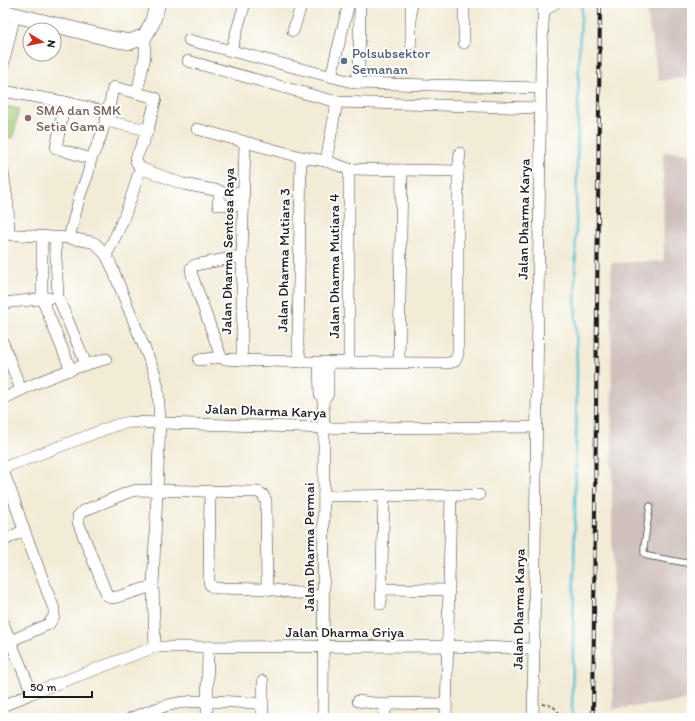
<svg xmlns="http://www.w3.org/2000/svg" width="695" height="721" font-family="Itim,sans-serif">
  <style>
    .industrial { fill: #cfc0bb }
    .garden { fill: #a2ca75; stroke: #5f7348 }
    .lines { fill: none; stroke-linecap: round; stroke-linejoin: round }
    .stream { stroke: #59c2d5; stroke-width: 2.5 }
    .lane-casing { stroke: #3c3b38; stroke-width: 7 }
    .street-casing { stroke: #3c3b38; stroke-width: 12 }
    .secondary-casing { stroke: #3c3b38; stroke-width: 16 }
    .path { stroke: #3c3b38; stroke-width: 1.5; stroke-dasharray: 3 3; stroke-linecap: butt }
    .lane { stroke: #fff; stroke-width: 5.5 }
    .street { stroke: #fff; stroke-width: 11 }
    .secondary { stroke: #fff; stroke-width: 15 }
    .rail-casing { stroke: #1c1c1c; stroke-width: 4 }
    .rail { stroke: #fff; stroke-width: 2.5; stroke-dasharray: 8; stroke-linecap: butt }
    .service-dot { fill: #5c6f8a; stroke: #fff; stroke-width: 1.5 }
    .education-dot { fill: #8d6e63; stroke: #fff; stroke-width: 1.5 }
    .labels { text-anchor: middle; dominant-baseline: central; stroke-width: 4; stroke-linejoin: round; paint-order: stroke }
    .service-label { font-size: 14px; fill: #4e5e75; stroke: #fff; text-anchor: start }
    .education-label { font-size: 14px; fill: #785e54; stroke: #fff; text-anchor: start }
    .street-label { font-size: 14px; fill: #1c1c1c; stroke: #fff }
  </style>
  <rect width="100%" height="100%" fill="#fff"/>
  <filter id="ink" filterUnits="userSpaceOnUse"><feTurbulence type="fractalNoise" baseFrequency=".025" numOctaves="2"/><feDisplacementMap in="SourceGraphic" scale="8" xChannelSelector="R" yChannelSelector="G"/><feConvolveMatrix kernelMatrix="1 2 1 2 8 2 1 2 1" color-interpolation-filters="sRGB"/></filter>
  <filter id="wash" filterUnits="userSpaceOnUse"><feTurbulence type="fractalNoise" baseFrequency=".012" numOctaves="4" result="noise"/><feDisplacementMap in="SourceGraphic" scale="16" xChannelSelector="R" yChannelSelector="G"/><feGaussianBlur stdDeviation="0.9" result="paint"/><feColorMatrix in="noise" values="0 0 0 0 0 0 0 0 0 0 0 0 0 0 0 0 0 1.4 0 .05"/><feComposite in="paint" operator="in"/></filter>
  <g filter="url(#wash)">
    <rect width="100%" height="100%" fill="#f2ebd5"/>
    <g class="industrial">
      <polygon points="648,3 692,3 692,77 659,81 647,14"/>
      <polygon points="663,152 692,153 692,697 677,702 613,709 611,263 664,261"/>
    </g>
    <polygon class="garden" points="6,106 19,109 13,138 3,136 3,119"/>
    <g class="lines">
      <polyline class="stream" points="572,718 577,371 575,285 579,50 582,3"/>
    </g>
  </g>
  <g filter="url(#ink)">
    <g class="lines">
      <defs>
        <polyline id="lane" points="650,506 644,547 644,553 648,556 692,564"/>
        <g id="street">
          <polyline points="411,3 411,44"/>
          <polyline points="464,3 464,43"/>
          <polyline points="544,11 555,3"/>
          <polyline points="293,31 302,3"/>
          <polyline points="189,40 356,83 541,88"/>
          <polyline points="231,50 245,3"/>
          <polyline points="188,61 337,102 540,108"/>
          <polyline points="3,65 15,14"/>
          <polyline points="331,76 349,3"/>
          <polyline points="356,83 359,66 360,3"/>
          <polyline points="3,91 65,102"/>
          <polyline points="137,93 145,56 145,36"/>
          <polyline points="106,121 148,130 156,98 114,87 113,88 108,112"/>
          <polyline points="197,129 301,157 326,161 337,102"/>
          <polyline points="301,157 298,338 298,348 301,362"/>
          <polyline points="140,168 183,184 220,191 218,205 237,205 238,192"/>
          <polyline points="140,168 136,161 136,158 148,130"/>
          <polyline points="458,171 460,153"/>
          <polyline points="3,172 8,206 9,234"/>
          <polyline points="3,234 69,238 92,242 96,244 106,255 111,265 155,374 158,389 160,422 153,586 155,647"/>
          <polyline points="42,237 42,299 71,370"/>
          <polyline points="55,238 58,297 86,364"/>
          <polyline points="69,238 80,195 88,174 91,159 100,139 108,112 65,102 56,148 91,159"/>
          <path d="M106,255C121,228 132,198 140,168"/>
          <path d="M242,256L195,265L191,268L192,275L221,357L224,359C299,364 374,362 449,363L455,361L458,354V171L349,169L326,161"/>
          <polyline points="3,303 49,298"/>
          <polyline points="3,343 21,390"/>
          <polyline points="199,360 221,357"/>
          <polyline points="242,360 242,256 245,142"/>
          <polyline points="349,362 349,169"/>
          <polyline points="399,362 402,170"/>
          <polyline points="319,363 320,394 323,400 324,428 323,718"/>
          <path d="M3,399C36,382 70,368 106,359"/>
          <polyline points="323,400 328,394 328,363"/>
          <polyline points="3,468 116,425 130,422 328,428 536,427"/>
          <polyline points="3,471 13,497 24,530 54,609 54,616 49,624 10,641"/>
          <polyline points="210,491 209,582 211,586 215,588 267,589 311,595 323,595"/>
          <polyline points="324,496 479,495"/>
          <polyline points="3,541 24,530"/>
          <polyline points="153,586 117,597 111,598 107,595 78,522 78,516 83,511 129,492 137,490 258,492 263,495 266,501 267,589"/>
          <polyline points="382,589 449,590"/>
          <polyline points="381,604 384,495"/>
          <polyline points="3,623 32,693"/>
          <polyline points="358,701 388,705"/>
          <polyline points="3,706 32,693 155,647 447,646 534,649"/>
          <polyline points="263,710 263,681"/>
          <path d="M131,718C146,712 162,706 178,703C202,699 230,702 255,703C262,706 263,710 263,718"/>
          <polyline points="207,718 208,647"/>
          <polyline points="384,718 385,709 392,703 446,704"/>
          <polyline points="446,718 451,495"/>
          <polyline points="533,718 541,64 544,3"/>
        </g>
        <polyline id="secondary" points="3,12 112,39 130,42 145,36 152,23 158,3"/>
      </defs>
      <use href="#lane" class="lane-casing"/>
      <use href="#street" class="street-casing"/>
      <use href="#secondary" class="secondary-casing"/>
      <polyline class="path" points="542,704 553,706 559,713 581,718"/>
      <use href="#lane" class="lane"/>
      <use href="#street" class="street"/>
      <use href="#secondary" class="secondary"/>
      <defs>
        <polyline id="rail" points="593,718 600,3"/>
      </defs>
      <use href="#rail" class="rail-casing"/>
      <use href="#rail" class="rail"/>
    </g>
  </g>
  <circle class="service-dot" cx="344" cy="61" r="4"/>
  <circle class="education-dot" cx="28" cy="118" r="4"/>
  <g class="labels">
    <g class="service-label">
      <text x="352" y="53">Polsubsektor<tspan x="352" dy="16">Semanan</tspan></text>
    </g>
    <g class="education-label">
      <text x="36" y="110">SMA dan SMK<tspan x="36" dy="16">Setia Gama</tspan></text>
    </g>
    <g class="street-label">
      <text transform="translate(524 219) rotate(-89)">Jalan Dharma Karya</text>
      <text transform="translate(228 251) rotate(-89)">Jalan Dharma Sentosa Raya</text>
      <text transform="translate(284 260) rotate(-89)">Jalan Dharma Mutiara 3</text>
      <text transform="translate(334 266) rotate(-90)">Jalan Dharma Mutiara 4</text>
      <text transform="translate(266 411) rotate(2)">Jalan Dharma Karya</text>
      <text transform="translate(309 547) rotate(-90)">Jalan Dharma Permai</text>
      <text transform="translate(519 609) rotate(-89)">Jalan Dharma Karya</text>
      <text x="345" y="632">Jalan Dharma Griya</text>
    </g>
  </g>
  <rect width="695" height="721" fill="none" stroke="#fff" stroke-width="16"/>
  <g transform="translate(42 42) rotate(100)"><circle r="19" fill="#ffffff" stroke="#a4a4a4"/>
  <path d="M0-3L7 15L0 10L-7 15Z" fill="#c8321e"/>
  <text y="-6" font-size="11" font-weight="bold" text-anchor="middle" fill="#1c1c1c">N</text>
  </g>
  <path d="M24 691v6h68v-6" fill="none" stroke="#1c1c1c" stroke-width="2"/>
  <text x="30" y="691" font-size="12" fill="#1c1c1c" stroke="#ffffff" stroke-width="3" paint-order="stroke">50 m</text>
</svg>
